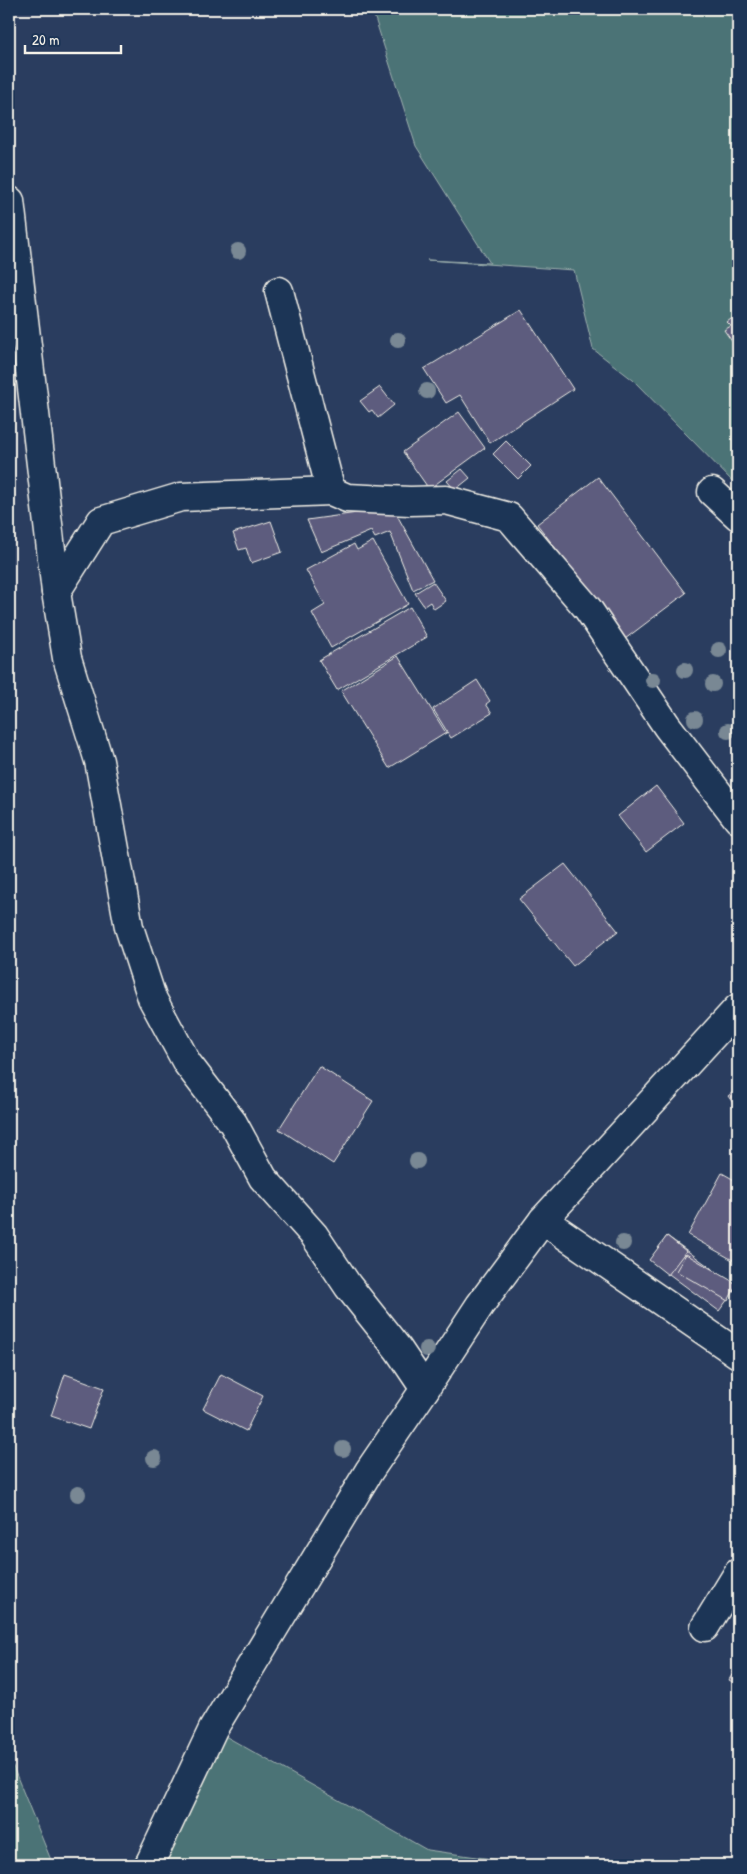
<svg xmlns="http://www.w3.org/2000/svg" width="747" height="1874" font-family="'Patrick Hand',sans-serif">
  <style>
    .green { fill: #4b7376; stroke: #a0b2af }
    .building { fill: #5d5c7e; stroke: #f4f1e8 }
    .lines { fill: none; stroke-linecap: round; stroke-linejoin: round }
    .minor-casing { stroke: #f4f1e8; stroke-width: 31 }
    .major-casing { stroke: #f4f1e8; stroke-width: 31 }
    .minor { stroke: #1d3557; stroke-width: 28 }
    .major { stroke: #1d3557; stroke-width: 28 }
    .tree { fill: #798894 }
  </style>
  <rect width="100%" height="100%" fill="#2a3d5f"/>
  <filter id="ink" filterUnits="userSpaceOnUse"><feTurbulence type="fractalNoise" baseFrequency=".02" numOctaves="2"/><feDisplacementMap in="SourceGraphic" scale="10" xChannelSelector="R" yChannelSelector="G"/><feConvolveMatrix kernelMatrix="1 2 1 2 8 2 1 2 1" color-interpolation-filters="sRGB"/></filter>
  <g filter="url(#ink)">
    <g class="green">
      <polygon points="372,9 738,9 738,487 633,380 593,349 574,270 427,260 490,263 416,146"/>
      <polygon points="218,1732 427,1850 534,1865 132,1865 135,1858"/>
      <polygon points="9,1757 53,1865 9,1865"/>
    </g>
    <g class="building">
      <polygon points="521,310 573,389 490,443 460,395 446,403 424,369"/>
      <polygon points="738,314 738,350 724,330 731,326 727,322"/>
      <polygon points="380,387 394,405 378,418 372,410 369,412 360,401"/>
      <polygon points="459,412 485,448 429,489 403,452"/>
      <polygon points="506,441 531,466 518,479 493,454"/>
      <polygon points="462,469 470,478 455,490 447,481"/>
      <polygon points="598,477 686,593 625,639 537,524"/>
      <polygon points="393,508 433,580 413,590 390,532 375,538 371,531 321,552 307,520"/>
      <polygon points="271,521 282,552 251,563 246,548 239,550 233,533"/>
      <polygon points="373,541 408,604 331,648 312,613 325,605 306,570 354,544 357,550"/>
      <polygon points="433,582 446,601 434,609 430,602 424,606 415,593"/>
      <polygon points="410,607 427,637 337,690 319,660"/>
      <polygon points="398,656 446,733 389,768 341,691"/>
      <polygon points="477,680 490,701 486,704 492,713 451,738 433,709"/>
      <polygon points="656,786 684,823 646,852 618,816"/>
      <polygon points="565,864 618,931 573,966 519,899"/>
      <polygon points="319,1066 373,1101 333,1164 279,1129"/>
      <polygon points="738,1088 738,1110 728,1096"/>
      <polygon points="722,1173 738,1182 738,1263 688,1235"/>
      <polygon points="667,1236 737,1287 719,1311 650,1260"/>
      <polygon points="667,1236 686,1251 668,1275 649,1260"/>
      <polygon points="686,1254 737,1284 728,1301 676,1271"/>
      <polygon points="65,1374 104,1388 89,1429 51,1416"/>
      <polygon points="221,1374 263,1396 246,1431 203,1409"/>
      <polygon points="738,1626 738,1637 733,1632"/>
      <polygon points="738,1664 738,1685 729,1680"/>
    </g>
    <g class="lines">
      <defs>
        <g id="minor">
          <polyline points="10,201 56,592 67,658 99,761 129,927 152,998 187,1063 233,1123 263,1178 314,1235 348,1286 398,1349 425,1389"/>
          <polyline points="279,291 331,491 347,498 410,501 446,500 509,517 588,609 667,726 738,819"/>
          <polyline points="712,492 738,516"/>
          <polyline points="56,592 101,521 181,497 331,491"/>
          <polyline points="543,1220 738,1354"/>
          <polyline points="705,1627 738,1573"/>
        </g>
        <polyline id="major" points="149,1865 213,1729 369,1471 425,1389 480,1305 543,1220 738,1008"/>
      </defs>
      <use href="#minor" class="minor-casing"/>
      <use href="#major" class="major-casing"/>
      <use href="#minor" class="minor"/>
      <use href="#major" class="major"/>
    </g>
    <g class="tree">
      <circle cx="238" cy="251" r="8"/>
      <circle cx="398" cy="340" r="8"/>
      <circle cx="427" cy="391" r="8"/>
      <circle cx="719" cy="650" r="8"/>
      <circle cx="685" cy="670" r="8"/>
      <circle cx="653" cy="680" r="8"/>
      <circle cx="713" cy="684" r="8"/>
      <circle cx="695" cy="719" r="8"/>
      <circle cx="728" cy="731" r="8"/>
      <circle cx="417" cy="1161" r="8"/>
      <circle cx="623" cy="1243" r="8"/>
      <circle cx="427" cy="1349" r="8"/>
      <circle cx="343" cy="1449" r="8"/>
      <circle cx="154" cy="1458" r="8"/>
      <circle cx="78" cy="1494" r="8"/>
    </g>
  </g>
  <rect width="747" height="1874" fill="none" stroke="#1d3557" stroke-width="30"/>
  <rect x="15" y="15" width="717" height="1844" fill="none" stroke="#f4f1e8" stroke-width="2" filter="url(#ink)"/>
  <path d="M25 45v8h96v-8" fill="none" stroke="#f4f1e8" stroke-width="2.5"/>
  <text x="32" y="45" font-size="15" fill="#f4f1e8" stroke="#1d3557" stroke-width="4" paint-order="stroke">20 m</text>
</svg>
